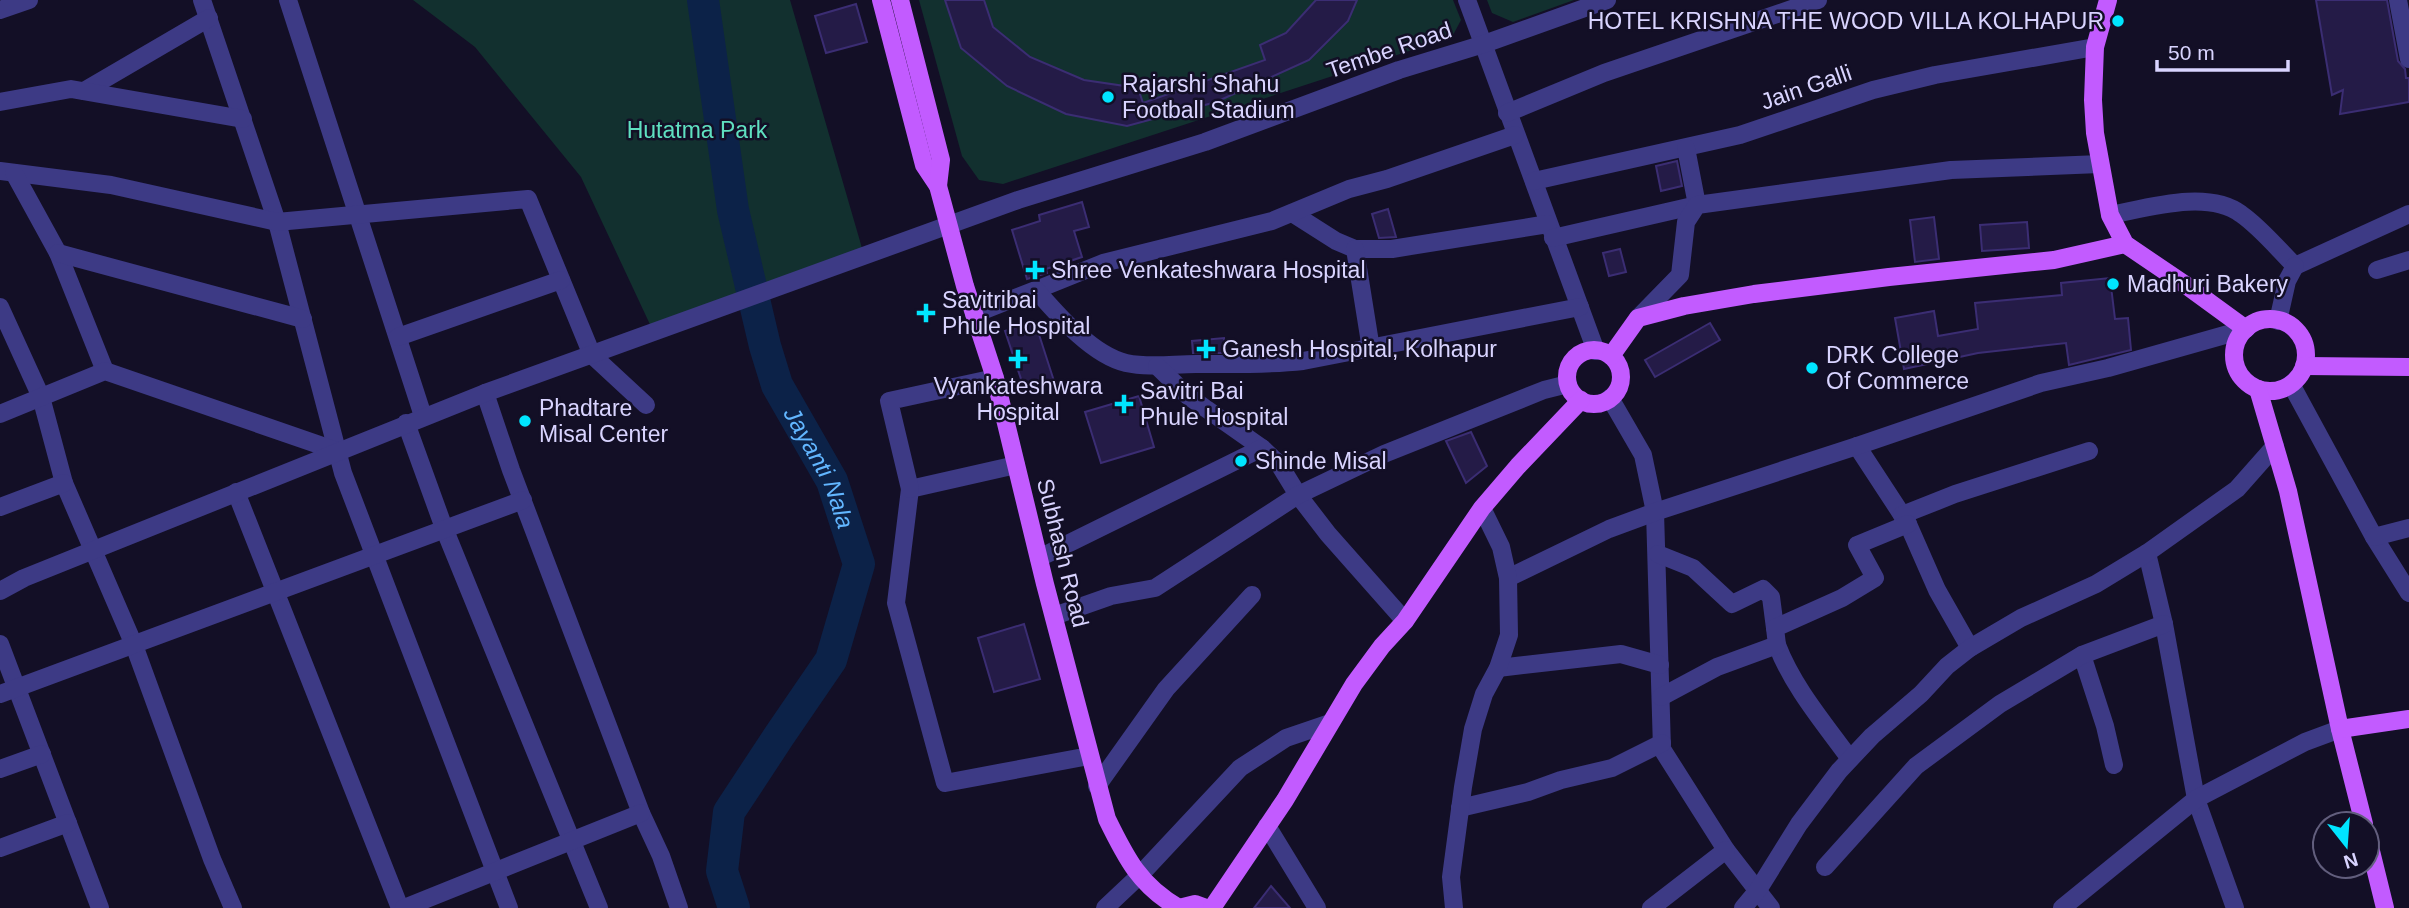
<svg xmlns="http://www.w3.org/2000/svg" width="2409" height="908" font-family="Helvetica,sans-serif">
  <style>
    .green { fill: #12302f }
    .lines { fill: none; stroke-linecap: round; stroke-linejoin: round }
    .river { stroke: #0c2248; stroke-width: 32 }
    .building { fill: #241b47; stroke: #3b2d73; stroke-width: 2 }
    .minor { stroke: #3d3a85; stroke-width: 18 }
    .major { stroke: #c25bff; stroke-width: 18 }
    .poi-dot { fill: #00e5ff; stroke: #130f26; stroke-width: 2.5 }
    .labels { text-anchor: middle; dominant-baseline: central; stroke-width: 5; stroke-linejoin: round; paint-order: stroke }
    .poi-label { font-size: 23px; fill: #d9d4ff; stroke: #130f26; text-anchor: start }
    .street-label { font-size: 23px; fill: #d9d4ff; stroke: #130f26 }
    .park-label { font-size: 23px; fill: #5fe0c0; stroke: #130f26 }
    .water-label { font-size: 24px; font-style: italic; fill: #62b6ff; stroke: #130f26 }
  </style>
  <rect width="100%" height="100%" fill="#130f26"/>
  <g class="green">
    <polygon points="413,0 790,0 864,255 654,333 581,177 475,47"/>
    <polygon points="919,0 1453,0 1461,20 1452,37 1003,184 979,180 962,156"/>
    <polygon points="1487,0 1574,0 1513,22 1492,13"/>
  </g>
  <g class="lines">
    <path class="river" id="s1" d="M703,0L733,210L765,346L777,385L832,481L859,564L831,660L779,736L729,812L722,871L734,908"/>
  </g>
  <g class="building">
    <polygon points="945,0 984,0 993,27 1030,57 1084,80 1138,88 1143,103 1265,60 1260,45 1286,33 1316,0 1357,0 1348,21 1309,60 1216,102 1127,126 1066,114 1007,86 961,48"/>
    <polygon points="2316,0 2387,0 2398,61 2405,69 2406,78 2409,78 2409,102 2340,114 2343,90 2332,95"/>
    <polygon points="856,4 867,42 826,53 815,16"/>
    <polygon points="1677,161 1682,186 1661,191 1656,166"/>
    <polygon points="1082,202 1089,227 1074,231 1082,257 1046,269 1047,273 1027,279 1012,230 1040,221 1039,215"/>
    <polygon points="1388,209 1396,237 1379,238 1372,214"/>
    <polygon points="1934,217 1939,259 1915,262 1910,220"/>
    <polygon points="2027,222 2029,248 1982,251 1980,225"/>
    <polygon points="1620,249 1626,272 1609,276 1603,253"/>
    <polygon points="2110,278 2115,319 2128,318 2131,350 2069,365 2066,343 1978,353 1904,369 1895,318 1934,311 1938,336 1978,329 1975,303 2062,295 2061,283"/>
    <polygon points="1035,322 1054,381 1025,391 1005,331"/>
    <polygon points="1710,323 1720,340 1655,377 1645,360"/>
    <polygon points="1224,338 1225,353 1193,353 1192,341"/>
    <polygon points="1139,396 1154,447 1101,463 1085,412"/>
    <polygon points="1471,432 1487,466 1466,483 1446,441"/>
    <polygon points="1024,624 1040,679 994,692 978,638"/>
    <polygon points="1271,886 1290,908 1254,908"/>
  </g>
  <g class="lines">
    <g class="minor">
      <polyline points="202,0 277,222 343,473 509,908"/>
      <polyline points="288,0 423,416"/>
      <polyline points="1467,0 1596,351"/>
      <polyline points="2398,0 2409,59"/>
      <polyline points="0,10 29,0"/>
      <polyline points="84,91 209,18"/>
      <polyline points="0,102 71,89 243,119"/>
      <polyline points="1507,113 1604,73 1818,0"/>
      <polyline points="0,171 111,185 277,222 528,199 592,355 646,405"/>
      <polyline points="14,173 58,253 105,371"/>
      <polyline points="1534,181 1740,135 1873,90 1935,75 2095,47"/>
      <polyline points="1292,213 1336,241 1355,249 1392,249 1548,224"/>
      <path d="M2110,215C2147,208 2208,189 2241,214C2261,228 2278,249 2295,266"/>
      <polyline points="1553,238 1697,205 1686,148"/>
      <polyline points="1355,249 1371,349"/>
      <polyline points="58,253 303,319"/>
      <polyline points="2295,266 2409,214"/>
      <polyline points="2377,270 2409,260"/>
      <polyline points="1036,290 1103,263 1272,221 1349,189 1387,179 1515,135"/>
      <polyline points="0,307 41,397 64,483 134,645 212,859 233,908"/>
      <path d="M974,314L1036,290C1058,315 1092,355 1126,363C1149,368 1173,364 1196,364C1232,364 1267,365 1303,361L1580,307"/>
      <polyline points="1638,318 1680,275 1686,222 1697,205 1951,170 2100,164"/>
      <polyline points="2278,321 2287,281 2295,266"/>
      <polyline points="398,337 561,280"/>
      <polyline points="1157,366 1188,396 1262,448 1279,464 1298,495 1328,534 1405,621"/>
      <polyline points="2291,384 2374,537 2409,593"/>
      <polyline points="485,393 511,470 641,813 661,856 679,908"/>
      <polyline points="1610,398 1643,455 1655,512 1662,749 1726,850 1771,908"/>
      <polyline points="0,414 105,371 337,451"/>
      <polyline points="406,423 444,528 599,908"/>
      <polyline points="1857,446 1908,524 1937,590 1970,648"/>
      <polyline points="1016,465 910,489 896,603 945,783 1089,756"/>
      <polyline points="910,489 889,401 995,378"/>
      <polyline points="236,492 400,908"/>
      <polyline points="0,507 64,483"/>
      <polyline points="1902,515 1955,494 2089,451"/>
      <polyline points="2374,537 2409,528"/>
      <polyline points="2147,553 2164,624 2196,799 2235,908"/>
      <polyline points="1658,554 1693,568 1732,604 1763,589 1771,597 1775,628"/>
      <polyline points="1039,558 1262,448"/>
      <polyline points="1508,578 1609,529 1655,512 1857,446 2041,383 2108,368 2246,329"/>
      <polyline points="0,591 24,578 485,393 1018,200 1205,142 1399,70 1484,44 1607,0"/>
      <polyline points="1054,616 1111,596 1155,588 1298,495 1384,454 1544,390 1568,384"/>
      <polyline points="0,644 100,908"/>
      <path d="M1777,645C1793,687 1824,723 1850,759"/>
      <polyline points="2082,655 2105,726 2114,765"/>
      <polyline points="1498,668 1621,654 1660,665"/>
      <polyline points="0,694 523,500"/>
      <polyline points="1661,697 1717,667 1777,645 1775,628 1842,598 1875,578 1857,545 1908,524"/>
      <polyline points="0,769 42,754"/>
      <polyline points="1097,786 1166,689 1252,595"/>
      <polyline points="1460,808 1528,792 1561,780 1612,768 1662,743"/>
      <polyline points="1267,826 1317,908"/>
      <polyline points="0,848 68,823"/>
      <polyline points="1825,867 1916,766 2000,704 2082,655 2164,624"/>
      <polyline points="404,908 641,813"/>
      <polyline points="1105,908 1139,876 1240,768 1286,738 1330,723"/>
      <polyline points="1454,908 1451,877 1463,787 1473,729 1484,694 1498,668 1509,635 1508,578 1501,547 1482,508"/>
      <polyline points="1651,908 1726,850"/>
      <polyline points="1743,908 1758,890 1799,824 1839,771 1872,736 1921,694 1947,666 1970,648 2021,618 2096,584 2147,553 2237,489 2275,446"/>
      <polyline points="2062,908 2196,799 2305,742 2340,729"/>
    </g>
    <g class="major">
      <path d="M881,0L924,165L938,186L965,286L995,378L1045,584L1107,819C1126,858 1140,886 1179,908"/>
      <polyline points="900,0 941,160 938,186"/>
      <polyline points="2108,0 2095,47 2093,100 2095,133 2110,215 2125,244 2187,286 2246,329"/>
      <circle cx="2270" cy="355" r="36"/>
      <circle cx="1594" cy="377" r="27"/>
      <polyline points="1611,356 1638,318 1684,306 1754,294 1889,277 2054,260 2125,244"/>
      <polyline points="2304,366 2409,367"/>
      <polyline points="2258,389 2288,491 2340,729 2364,824"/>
      <polyline points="2340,729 2409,719"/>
      <polyline points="2367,835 2385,908"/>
      <polyline points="1179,908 1195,904 1206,908"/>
      <polyline points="1212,908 1285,800 1354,684 1382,646 1405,621 1482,508 1518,466 1581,400"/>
    </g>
  </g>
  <g class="poi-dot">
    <circle cx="2118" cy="21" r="7"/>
    <circle cx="1108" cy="97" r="7"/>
    <path d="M1031.5 259.5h7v7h7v7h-7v7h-7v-7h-7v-7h7z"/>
    <circle cx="2113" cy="284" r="7"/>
    <path d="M922.5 302.5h7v7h7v7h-7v7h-7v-7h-7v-7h7z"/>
    <path d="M1202.5 338.5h7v7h7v7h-7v7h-7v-7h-7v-7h7z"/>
    <path d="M1014.5 348.5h7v7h7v7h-7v7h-7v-7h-7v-7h7z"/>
    <circle cx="1812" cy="368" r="7"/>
    <path d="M1120.5 393.5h7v7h7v7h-7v7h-7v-7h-7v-7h7z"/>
    <circle cx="525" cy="421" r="7"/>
    <circle cx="1241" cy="461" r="7"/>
  </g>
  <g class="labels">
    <g class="poi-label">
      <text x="2104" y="21" text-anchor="end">HOTEL KRISHNA THE WOOD VILLA KOLHAPUR</text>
      <text x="1122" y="84">Rajarshi Shahu<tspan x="1122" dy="26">Football Stadium</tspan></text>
      <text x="1051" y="270">Shree Venkateshwara Hospital</text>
      <text x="2127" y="284">Madhuri Bakery</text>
      <text x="942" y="300">Savitribai<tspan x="942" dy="26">Phule Hospital</tspan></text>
      <text x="1222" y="349">Ganesh Hospital, Kolhapur</text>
      <text x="1826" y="355">DRK College<tspan x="1826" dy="26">Of Commerce</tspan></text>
      <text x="1018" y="386" text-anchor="middle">Vyankateshwara<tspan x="1018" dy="26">Hospital</tspan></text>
      <text x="1140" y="391">Savitri Bai<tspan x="1140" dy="26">Phule Hospital</tspan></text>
      <text x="539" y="408">Phadtare<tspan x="539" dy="26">Misal Center</tspan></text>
      <text x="1255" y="461">Shinde Misal</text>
    </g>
    <g class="street-label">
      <text transform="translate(1389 50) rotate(-19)">Tembe Road</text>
      <text transform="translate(1806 87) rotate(-19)">Jain Galli</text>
      <text transform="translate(1063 553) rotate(76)">Subhash Road</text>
    </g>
    <g class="park-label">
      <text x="697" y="130">Hutatma Park</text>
    </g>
    <g class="water-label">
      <text stroke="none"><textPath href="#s1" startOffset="486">Jayanti Nala</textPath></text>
    </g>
  </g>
  <g transform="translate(2346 845) rotate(163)"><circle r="33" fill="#130f26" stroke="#625e7d" stroke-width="2"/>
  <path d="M0-5L12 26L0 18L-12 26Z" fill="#00e5ff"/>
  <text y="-10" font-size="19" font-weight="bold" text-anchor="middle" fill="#d9d4ff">N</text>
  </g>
  <path d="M2157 60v10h131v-10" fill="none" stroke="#d9d4ff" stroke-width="3.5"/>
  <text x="2168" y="60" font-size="21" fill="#d9d4ff" stroke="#130f26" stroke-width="5" paint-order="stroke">50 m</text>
</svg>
